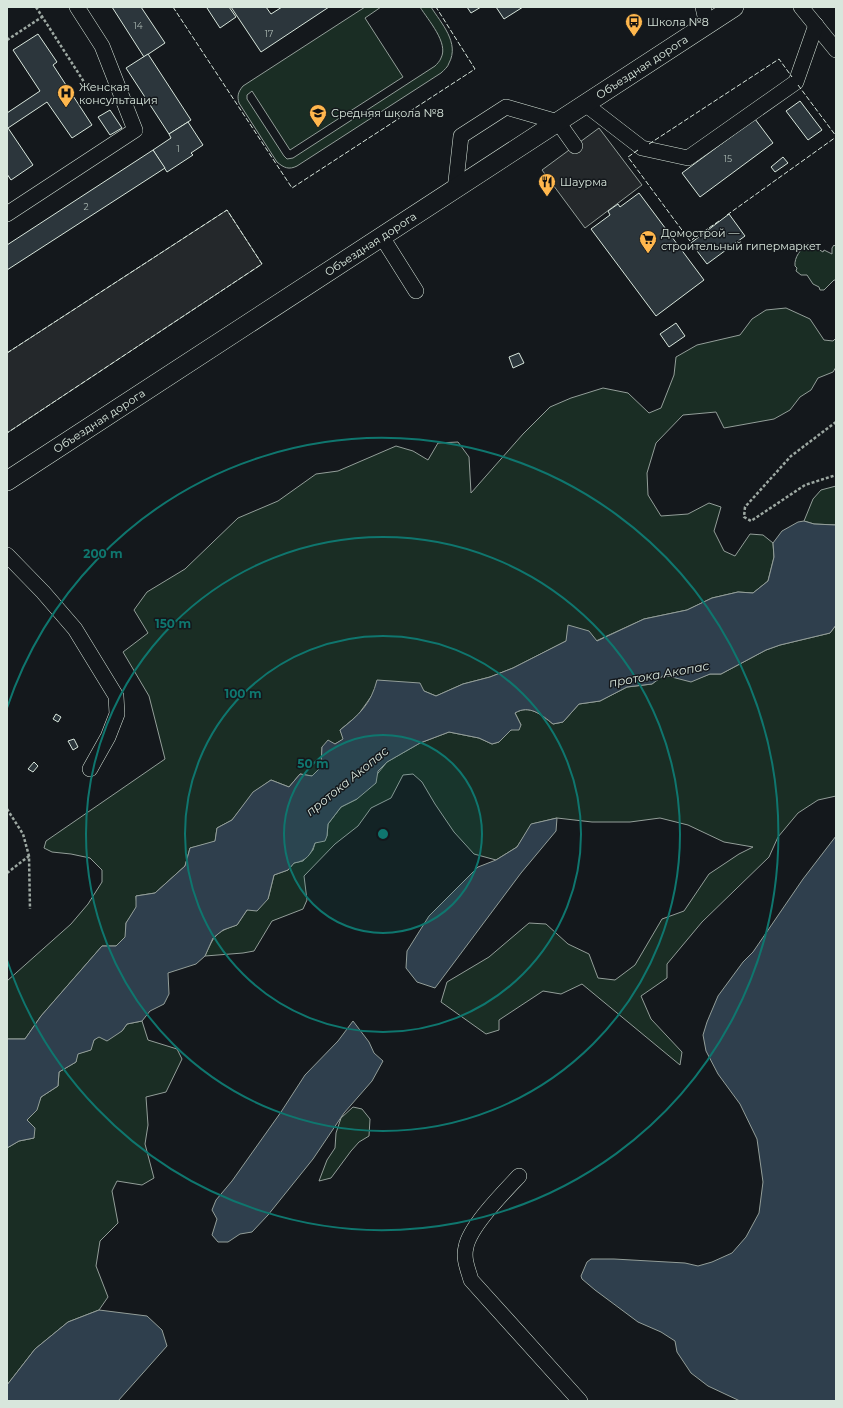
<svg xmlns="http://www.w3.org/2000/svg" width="843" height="1408" font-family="Montserrat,sans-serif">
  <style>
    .green { fill: #1a2d24; stroke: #939e99 }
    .parking { fill: #24282b; stroke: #939e99 }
    .water { fill: #2f3f4d; stroke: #939e99 }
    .building { fill: #2c363c; stroke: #d8e6dc }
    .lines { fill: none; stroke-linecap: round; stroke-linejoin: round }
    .minor-casing { stroke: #d8e6dc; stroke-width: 16 }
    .major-casing { stroke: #d8e6dc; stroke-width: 20 }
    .path { stroke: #9da8a2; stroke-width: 2.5; stroke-dasharray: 3 2; stroke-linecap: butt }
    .minor { stroke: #14181c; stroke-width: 15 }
    .major { stroke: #14181c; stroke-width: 19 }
    .fence { stroke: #d8e6dc; stroke-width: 1; stroke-dasharray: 5 2; stroke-linecap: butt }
    .ring { fill: none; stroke: #0f766e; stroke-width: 2 }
    .labels { text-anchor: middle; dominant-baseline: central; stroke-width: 3; stroke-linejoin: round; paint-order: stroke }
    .number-label { font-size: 9px; fill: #adbab4 }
    .poi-label { font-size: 11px; fill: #d8e6dc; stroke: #14181c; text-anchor: start }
    .street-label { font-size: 11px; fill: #d8e6dc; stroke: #14181c }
    .water-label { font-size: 12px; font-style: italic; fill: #d8e6dc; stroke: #14181c }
    .centre { fill: #0f766e; stroke: #14181c; stroke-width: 2 }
    .ring-label { font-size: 12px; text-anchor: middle; font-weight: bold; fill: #0f766e; stroke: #14181c; stroke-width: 3; stroke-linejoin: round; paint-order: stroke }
  </style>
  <rect width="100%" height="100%" fill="#14181c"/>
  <g class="green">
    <path d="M365,7H381L365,18L403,77L290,150L252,91L247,95V99L284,156L287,159L293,158L435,66C437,64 440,61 441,58C449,43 428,20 420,7H431C441,23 460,43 449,63C448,67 444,70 441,73L297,166C289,170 284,168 277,162L239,103C237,96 238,92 243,86Z"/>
    <path d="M808,243L823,252L824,250L832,254V248L834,245L836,247V280H834L824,290H820L819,287L813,284L807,275H801L796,271L797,268L795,266C794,257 801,249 808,243Z"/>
    <polygon points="786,308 810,319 824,340 833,341 836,338 836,367 833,372 818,378 811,390 800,397 790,410 774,419 724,428 716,412 683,415 656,443 647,473 648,495 661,516 688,514 709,503 721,507 714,531 724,551 735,556 750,534 763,535 773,543 774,557 768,581 753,593 738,592 712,598 687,610 644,619 596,641 566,641 513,668 490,677 463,684 436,696 424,691 373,694 358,715 340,730 344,739 335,744 322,747 321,767 312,776 300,774 289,787 271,780 254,792 232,820 217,828 215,842 190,848 185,866 155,893 136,896 137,907 126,923 126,937 116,946 102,946 41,1016 25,1039 7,1039 7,981 71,924 88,904 102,882 102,870 90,858 71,854 52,852 44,848 46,841 165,759 149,696 123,652 148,633 134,610 147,592 185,569 238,518 278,501 316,474 338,471 396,446 413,451 428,460 438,443 458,442 469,457 471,493 523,434 550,407 571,398 603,388 628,393 649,413 661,408 674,375 676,357 697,345 740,335 752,319 766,310"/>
    <polygon points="836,486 836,525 814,524 804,521 813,499 821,490"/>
    <path d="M836,625V796L818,800L798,813L778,837L769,857L702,922L667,964V978L641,996L651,1019L682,1052L680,1065L582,984L561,994L543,991L499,1020V1030L486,1034L441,1002L447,982L489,957L529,923L546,924L568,944L589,954L598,978L615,980L635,965L662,919L684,911L709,874L739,854L753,847L724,842L688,825L660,818L630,822H592L557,818L532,824L517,847L496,860L474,854L454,832L435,804L422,782L413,774L403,775L391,798L371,808L358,826L335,844L304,876L307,900L303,909L272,921L254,951L243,953L205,956C214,936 215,932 237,925L247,910L268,899L274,875L288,870L294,863L303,861L313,850L315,843L327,836L328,824L341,807L357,799L387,762L420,743L449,732L479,738L492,744L499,742L511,730L521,725L515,713C530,704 541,715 553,724L563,722L579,704L600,701L627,687L652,684L664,675L691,681L710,674H721L766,650L780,645L830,633Z"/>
    <polygon points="142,1021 148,1040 177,1049 182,1059 166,1092 146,1097 148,1125 145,1144 154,1178 142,1185 117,1181 112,1191 118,1223 100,1241 96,1266 108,1297 99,1310 68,1322 35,1349 7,1385 7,1148 19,1141 34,1138 27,1120 36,1110 41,1097 58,1086 59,1072 76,1062 77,1054 90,1050 94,1040 99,1036 122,1031 127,1024"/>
    <polygon points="353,1107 362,1109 370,1119 369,1136 359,1142 351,1151 331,1178 319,1181 327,1160 335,1148 336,1133 341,1118"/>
  </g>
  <g class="parking">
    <polygon points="599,128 642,185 585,228 542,170"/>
    <polygon points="227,210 262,264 7,433 7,353"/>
  </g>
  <g class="water">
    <path d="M804,521L814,524L836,525V625L830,633L780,645L766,650L721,674H710L691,682L664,675L652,684L627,687L600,701L579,704L563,722L553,724C542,715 529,704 515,713L521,725L519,730H511L499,742L492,744L479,738L449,732L420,743L387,762L378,771L376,783L357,799L341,807L328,824L327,836L325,841L315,843C311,855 306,861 294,863L288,870L274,875L268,899L257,911L247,910L237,925L223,930L213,938L205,956L196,964L168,973L169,994L164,1004L150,1011L142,1021L127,1024L122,1031L107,1041L99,1037L94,1040L91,1050L78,1054L76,1062L59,1072L58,1086L41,1097L37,1110L27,1120L35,1128L34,1138L19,1141L7,1148V1039H25L41,1016L102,946H116L125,937L126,923L136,907V896L155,893L185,866L190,848L215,841L217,828L232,820L253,792L271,780L289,787L300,774L312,776L321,767L322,747L328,740L335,744L343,739L340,730C359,715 371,704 377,680L420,683L424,691L436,696L463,684L490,677L513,668L566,641L568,625L589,631L597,641L644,619L687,610L712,598L738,592L753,593L768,581L774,557L773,543L782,531L798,522Z"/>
    <polygon points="557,818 556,831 521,873 435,988 417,982 406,968 407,951 429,916 478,867 496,860 517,847 531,824"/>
    <polygon points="836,836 836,1401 740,1401 708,1386 691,1373 677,1352 675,1341 661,1332 638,1322 595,1290 582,1279 581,1276 587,1262 591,1259 614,1259 685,1263 698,1266 712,1262 732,1253 746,1237 759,1213 763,1182 757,1139 740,1104 718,1074 706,1051 703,1035 707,1022 718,996 743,962 753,952 803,879"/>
    <polygon points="353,1021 369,1042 374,1053 383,1061 372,1081 344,1113 313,1159 268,1215 252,1232 240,1234 228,1242 218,1242 212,1235 217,1219 212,1210 216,1200 232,1181 281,1112 305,1075 338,1041"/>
    <polygon points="99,1310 147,1316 162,1330 167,1346 118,1401 7,1401 7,1385 35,1349 68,1322"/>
  </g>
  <g class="building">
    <polygon points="112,7 141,7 165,43 144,57"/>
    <polygon points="208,7 229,7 236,17 220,28 207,8"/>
    <polygon points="231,7 266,7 271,14 282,7 329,7 261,52"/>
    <polygon points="467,7 481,7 471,13"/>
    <polygon points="496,7 523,7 504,19"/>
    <polygon points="38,34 57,62 53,65 92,125 72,138 47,102 8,128 33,165 11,180 7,174 7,113 40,91 13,50"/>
    <polygon points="148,54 191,120 169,134 126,68"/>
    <polygon points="800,101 822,130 808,140 786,111"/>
    <polygon points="110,110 122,128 110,135 98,117"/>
    <polygon points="755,119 773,143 700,197 682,173"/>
    <polygon points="188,122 203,145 191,153 193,155 167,172 153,150 171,138 169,134"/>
    <polygon points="153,150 165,168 7,270 7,245"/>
    <polygon points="783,157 788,163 775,172 771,167"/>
    <polygon points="639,193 704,280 656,316 591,229 610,215 608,211 618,204 620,207"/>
    <polygon points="729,214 745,236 707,264 691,243"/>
    <polygon points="676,323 685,336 669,347 660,334"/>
    <polygon points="519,353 524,363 513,368 509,357"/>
    <polygon points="56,714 61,717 58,722 53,719"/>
    <polygon points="74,739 78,747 73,750 68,741"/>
    <polygon points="34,762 38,766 33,772 28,769"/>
  </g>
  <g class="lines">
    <defs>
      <g id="minor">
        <polyline points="703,7 707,25"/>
        <polyline points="801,7 836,50"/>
        <polyline points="585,104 642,148 688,158 796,82 816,25"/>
        <polyline points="455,190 461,136 506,107 558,122 575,146"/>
        <polyline points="7,214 135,130 102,46 77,7"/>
        <polyline points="382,237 416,291"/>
        <polyline points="7,555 43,592 75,629 116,696 117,714 108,737 90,769"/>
        <path d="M519,1176C504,1192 470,1226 466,1247C463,1259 468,1269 471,1280L580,1401"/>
      </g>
      <g id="major">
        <path id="s1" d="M7,481L734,7"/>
      </g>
    </defs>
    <use href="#minor" class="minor-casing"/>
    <use href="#major" class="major-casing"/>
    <g class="path">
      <polyline points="36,7 86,85 104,89"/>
      <polyline points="7,40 42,17"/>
      <polyline points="836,422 791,456 745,507 744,517 751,521 805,485 836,475"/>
      <polyline points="7,809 23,834 29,856 30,909"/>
      <polyline points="7,873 29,856"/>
    </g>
    <use href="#minor" class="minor"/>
    <use href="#major" class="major"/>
    <g class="fence">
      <polyline points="173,7 292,188 475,69 436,7"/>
      <polyline points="798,85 836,136"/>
      <polyline points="649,144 779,59 792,77"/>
      <polyline points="638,150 628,157 690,241 719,221"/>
      <polyline points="727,215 836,137"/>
      <polyline points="7,353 227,210 262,264 7,433"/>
    </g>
  </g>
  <circle cx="383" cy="834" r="99" fill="#0f766e" fill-opacity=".12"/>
  <g class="ring">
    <circle cx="383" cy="834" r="99"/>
    <circle cx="383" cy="834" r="198"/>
    <circle cx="383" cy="834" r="297"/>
    <path d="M7 708A396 396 0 1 1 7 960"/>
  </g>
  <defs>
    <symbol id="bus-pin" viewBox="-11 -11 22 30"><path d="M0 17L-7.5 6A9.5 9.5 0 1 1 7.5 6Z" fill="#ffb74d" stroke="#14181c"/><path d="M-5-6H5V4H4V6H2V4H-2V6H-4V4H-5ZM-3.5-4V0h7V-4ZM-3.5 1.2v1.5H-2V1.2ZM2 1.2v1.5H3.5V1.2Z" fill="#111"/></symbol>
    <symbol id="hospital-pin" viewBox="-11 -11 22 30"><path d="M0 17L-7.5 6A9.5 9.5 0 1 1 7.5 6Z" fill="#ffb74d" stroke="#14181c"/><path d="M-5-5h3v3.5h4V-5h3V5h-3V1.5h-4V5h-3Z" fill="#111"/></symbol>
    <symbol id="school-pin" viewBox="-11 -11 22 30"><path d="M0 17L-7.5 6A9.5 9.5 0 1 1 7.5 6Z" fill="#ffb74d" stroke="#14181c"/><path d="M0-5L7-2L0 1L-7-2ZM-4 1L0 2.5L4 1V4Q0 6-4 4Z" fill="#111"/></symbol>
    <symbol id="restaurant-pin" viewBox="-11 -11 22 30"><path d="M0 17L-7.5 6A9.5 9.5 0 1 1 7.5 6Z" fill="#ffb74d" stroke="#14181c"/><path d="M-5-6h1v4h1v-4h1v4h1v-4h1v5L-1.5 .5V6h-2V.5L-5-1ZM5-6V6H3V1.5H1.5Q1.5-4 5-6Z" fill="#111"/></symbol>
    <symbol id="supermarket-pin" viewBox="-11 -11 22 30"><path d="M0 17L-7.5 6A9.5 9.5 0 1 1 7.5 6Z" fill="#ffb74d" stroke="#14181c"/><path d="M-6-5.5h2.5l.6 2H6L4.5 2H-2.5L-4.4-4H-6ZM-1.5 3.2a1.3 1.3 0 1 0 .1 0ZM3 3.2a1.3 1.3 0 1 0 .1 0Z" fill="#111"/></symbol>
  </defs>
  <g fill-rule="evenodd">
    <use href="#bus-pin" x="624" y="12" width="20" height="27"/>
    <use href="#hospital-pin" x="56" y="83" width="20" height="27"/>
    <use href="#school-pin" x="308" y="103" width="20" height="27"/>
    <use href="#restaurant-pin" x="537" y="172" width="20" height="27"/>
    <use href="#supermarket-pin" x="638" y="229" width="20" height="27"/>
  </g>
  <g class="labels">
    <g class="number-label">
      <text x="138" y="25">14</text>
      <text x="269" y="33">17</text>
      <text x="178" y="148">1</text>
      <text x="728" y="158">15</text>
      <text x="86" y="206">2</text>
    </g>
    <g class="poi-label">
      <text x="647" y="22">Школа №8</text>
      <text x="79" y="87">Женская<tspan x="79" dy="13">консультация</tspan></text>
      <text x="331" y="113">Средняя школа №8</text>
      <text x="560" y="182">Шаурма</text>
      <text x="661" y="233">Домострой —<tspan x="661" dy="13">строительный гипермаркет</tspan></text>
    </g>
    <g class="street-label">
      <text stroke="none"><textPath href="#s1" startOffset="758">Объездная дорога</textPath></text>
      <text stroke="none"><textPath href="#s1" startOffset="434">Объездная дорога</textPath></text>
      <text stroke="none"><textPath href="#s1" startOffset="110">Объездная дорога</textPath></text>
    </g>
    <g class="water-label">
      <text transform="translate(659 674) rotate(-10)">протока Акопас</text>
      <text transform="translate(347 781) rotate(-39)">протока Акопас</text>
    </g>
  </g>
  <circle cx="383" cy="834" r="6" class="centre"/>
  <g class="ring-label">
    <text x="103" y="558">200 m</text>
    <text x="173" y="628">150 m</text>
    <text x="243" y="698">100 m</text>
    <text x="313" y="768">50 m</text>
  </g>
  <rect width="843" height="1408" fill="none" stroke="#d8e6dc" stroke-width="16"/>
</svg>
